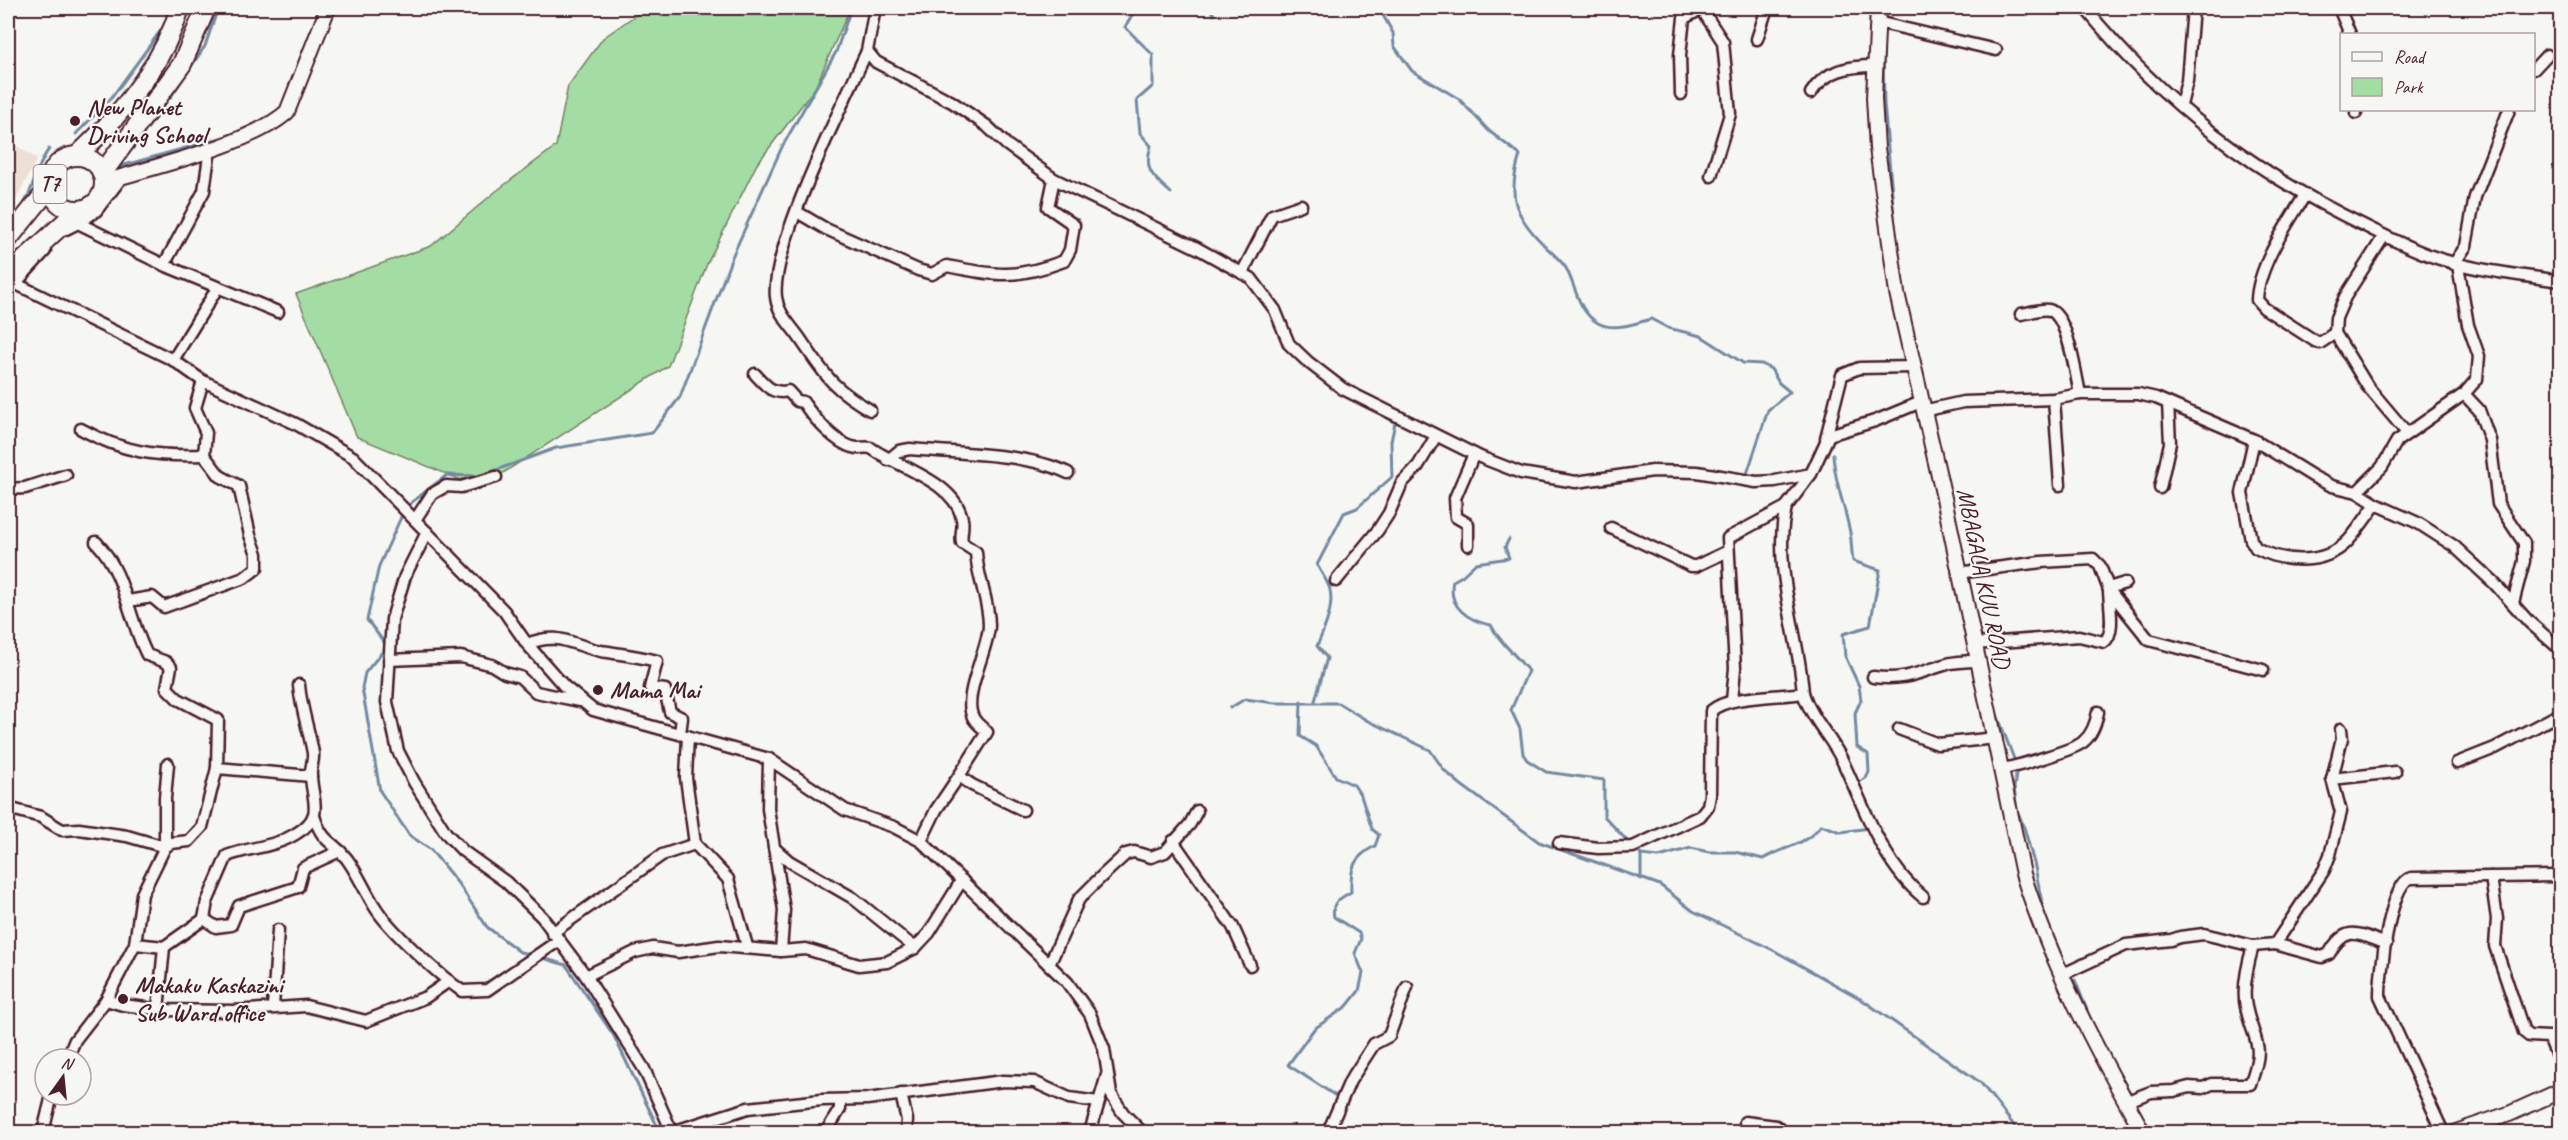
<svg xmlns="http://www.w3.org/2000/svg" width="2568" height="1140" font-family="Caveat,sans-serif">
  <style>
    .built { fill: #eedfd5 }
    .green { fill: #a3dda3; stroke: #767e67; stroke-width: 1.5 }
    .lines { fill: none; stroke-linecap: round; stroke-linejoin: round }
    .stream { stroke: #7389a1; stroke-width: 3 }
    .minor-casing { stroke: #4a1f2b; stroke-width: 15 }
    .tertiary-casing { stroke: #4a1f2b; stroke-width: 18 }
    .trunk-casing { stroke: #4a1f2b; stroke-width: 22 }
    .minor { stroke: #f6f6f2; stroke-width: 10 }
    .tertiary { stroke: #f6f6f2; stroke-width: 14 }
    .trunk { stroke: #f6f6f2; stroke-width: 18 }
    .poi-dot { fill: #4a1f2b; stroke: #f6f6f2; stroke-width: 2 }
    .labels { text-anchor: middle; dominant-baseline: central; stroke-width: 4.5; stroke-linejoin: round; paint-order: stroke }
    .shield { fill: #f6f6f2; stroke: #7e6067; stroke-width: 1.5 }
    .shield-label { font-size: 22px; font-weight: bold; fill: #4a1f2b }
    .poi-label { font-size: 24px; font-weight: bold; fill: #4a1f2b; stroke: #f6f6f2; text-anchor: start }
    .street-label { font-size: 24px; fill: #4a1f2b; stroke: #f6f6f2 }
  </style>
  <rect width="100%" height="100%" fill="#f6f6f2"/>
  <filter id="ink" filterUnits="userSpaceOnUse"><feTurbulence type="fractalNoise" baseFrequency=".0167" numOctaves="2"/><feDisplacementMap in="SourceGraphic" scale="12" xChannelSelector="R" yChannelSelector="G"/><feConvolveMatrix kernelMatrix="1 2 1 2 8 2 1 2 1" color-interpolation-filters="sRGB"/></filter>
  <g filter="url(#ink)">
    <polygon class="built" points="8,140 37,159 8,215"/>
    <polygon class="green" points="646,8 850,8 815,88 757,164 707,264 668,366 480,488 357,437 296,294 431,246 495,192 556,146 568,86 603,38"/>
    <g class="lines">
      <g class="stream">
        <path d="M1136,8L1125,27L1153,55V86L1137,100L1140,133L1151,146C1143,170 1153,177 1171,193"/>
        <polyline points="1210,8 1214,15"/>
        <path d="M1379,8L1393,33L1394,46L1412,71L1459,99L1489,131L1520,155C1507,196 1514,215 1544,245C1551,252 1561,260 1566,268C1576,287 1578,312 1598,323C1614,332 1635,323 1651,319L1668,328L1701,336L1743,363L1762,364L1771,369L1779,383L1790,392L1768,410L1746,477"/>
        <polyline points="1883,50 1884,104 1897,250"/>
        <polyline points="170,98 205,46 218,8"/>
        <polyline points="76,134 112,97 164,26"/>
        <polyline points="119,166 164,106"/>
        <polyline points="118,167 235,134"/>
        <path d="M24,204C35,186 36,166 49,149"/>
        <polyline points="8,222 16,216"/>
        <path d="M1833,454C1834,479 1844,504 1849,528C1852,539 1851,550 1853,561L1880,570L1870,626L1843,634L1845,656L1859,686L1861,700L1855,713L1857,747L1868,754L1869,772L1866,778L1857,783"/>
        <path d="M1509,539L1505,547L1509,558L1476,563L1462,576L1453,581C1447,607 1469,621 1491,625C1500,644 1516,654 1528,671L1511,710L1520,729L1523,754L1527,760L1546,772L1604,780V816L1630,844"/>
        <polyline points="1970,589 1978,626"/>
        <polyline points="1982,647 1988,676"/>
        <path d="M1301,701L1300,736L1316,746L1336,777L1354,785L1361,796L1372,829L1379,835L1375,846C1353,857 1350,869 1351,892C1339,899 1331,902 1334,917L1359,933L1361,939L1355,953L1363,973L1359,991L1347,1006L1314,1029L1288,1065L1339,1098"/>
        <path d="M1315,701L1327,658L1317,646C1324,630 1334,608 1330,590C1329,583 1321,573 1317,565L1344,513L1357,508L1392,477L1391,441L1395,423L1379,412"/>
        <polyline points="1230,708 1245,699 1275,703 1338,703 1368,721 1430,750 1444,770 1460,784 1539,842 1660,885 1693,911 1773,950 1861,999 1981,1083 2019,1132"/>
        <polyline points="1995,709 2017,767 2014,788 2017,810 2024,827 2035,867 2045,918 2066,966"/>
        <polyline points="1635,848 1641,855 1641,879"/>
        <path d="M1641,855L1659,857L1691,848L1709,852H1735L1763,859C1783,847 1807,845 1821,825L1841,832L1869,828"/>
        <polyline points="533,955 520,952 487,927 460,886 431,850 409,835 380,791 362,688 365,673 387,646 367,620 379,566 402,515 412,502 447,475 480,476 556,448 652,433 680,397 732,257 782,147 836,52 851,8"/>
        <polyline points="539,957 566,965 614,1036 660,1132"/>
        <polyline points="2075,980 2094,1028"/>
        <polyline points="2108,1055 2132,1096"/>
        <polyline points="2135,1102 2150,1132"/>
      </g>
      <defs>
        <g id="minor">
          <polyline points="875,8 867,51 876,62 952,102 987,126 1007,145 1054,179 1197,248 1251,278 1275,310 1289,344 1308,362 1343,389 1480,457 1521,473 1576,482 1653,471 1697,472 1756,482 1775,481 1811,474 1829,435 1875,421 1921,402"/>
          <polyline points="1701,8 1723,42 1730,114 1711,176"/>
          <path d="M2085,8C2163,103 2254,173 2365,226C2389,238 2414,251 2440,259C2479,271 2520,275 2560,281"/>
          <polyline points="2339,8 2350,34"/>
          <polyline points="1877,22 1996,50"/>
          <polyline points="1757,39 1767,8"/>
          <path d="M867,51C844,102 770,248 776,297C778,315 792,326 801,340C826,376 830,386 870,410"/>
          <polyline points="2534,69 2547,55"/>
          <path d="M1811,93C1825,70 1849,66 1875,66"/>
          <polyline points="1681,94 1680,55 1684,18 1701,9"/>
          <polyline points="2181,105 2187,81 2193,8"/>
          <polyline points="2356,113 2356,110"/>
          <path d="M2305,195C2288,223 2258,266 2257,300L2264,308L2315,341L2320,343L2335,333"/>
          <path d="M797,212L826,229L918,270L932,274L947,266C996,276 1016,279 1064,261L1070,250L1074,225L1048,207L1054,179"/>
          <polyline points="78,223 96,211 123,176"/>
          <polyline points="66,229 78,223 164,265 278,312"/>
          <polyline points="2384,236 2345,297 2336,318 2335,333 2368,387 2407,433"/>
          <polyline points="2454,264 2466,246 2475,197 2509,110"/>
          <polyline points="164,265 204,191 210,149"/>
          <polyline points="1242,273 1272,215 1301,205"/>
          <polyline points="8,280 173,360 203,381 296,424 353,457 504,611 527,644 564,686 593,710 769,759 845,810 894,827 921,841 1067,982 1090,1014 1104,1049 1111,1094 1123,1113 1142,1132"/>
          <polyline points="15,284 45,251"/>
          <path d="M2021,314C2029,313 2042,308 2049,310C2068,315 2076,376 2080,394"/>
          <polyline points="173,360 218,287"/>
          <path d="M755,374C765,385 773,395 788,391L797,401L803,402C813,417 837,446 857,448C862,448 866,447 871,448C897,467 956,482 962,519C964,527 960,535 962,543L976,552C977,577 989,600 989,625C989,649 960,698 974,719C977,724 983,728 987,732L959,776"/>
          <polyline points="2464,394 2479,410 2490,440 2498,504 2524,543 2524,561 2513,603"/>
          <polyline points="2054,399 2060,485"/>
          <polyline points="1923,411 1963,402 2054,399 2080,394 2138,394 2156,398 2254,440 2314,477 2332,486 2357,492 2376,504 2418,523 2454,546 2494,583 2529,622 2560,649"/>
          <path d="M81,429C122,452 157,457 204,455"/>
          <polyline points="1826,438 1842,375 1859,368 1914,367"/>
          <path d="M2254,440L2242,493L2251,540L2256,548C2284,563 2324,566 2348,541C2358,530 2367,516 2376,504"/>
          <path d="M888,460L899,451L910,449C956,453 1028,453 1068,473"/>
          <polyline points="2160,488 2170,443 2168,403"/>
          <polyline points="8,489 25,488 66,475"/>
          <polyline points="2357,492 2382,467 2397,441 2464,394 2477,379 2479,356 2468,325 2458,265"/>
          <polyline points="415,520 432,494 446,486 461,487 496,477"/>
          <polyline points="1611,528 1691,566 1696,566 1728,551"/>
          <polyline points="427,532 405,576 392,619 387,702 398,751 414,782 446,833 463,851 506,882 542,917 586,976 644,1069 672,1132"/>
          <polyline points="1468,545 1468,524 1456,517 1455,498 1474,454"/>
          <polyline points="1958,573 2041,562 2093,559 2100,566 2109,590 2149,640 2263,670"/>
          <polyline points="1336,581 1378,530 1389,513 1402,483 1418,466 1436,436"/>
          <polyline points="128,601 152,597 164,607 244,578 257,568 257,554 250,535 239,486 220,476 204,455 206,433 195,408 203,381"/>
          <path d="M527,644C559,631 571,645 601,651C620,654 638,656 657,661L650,688L665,690L670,712L682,718L680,733"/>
          <path d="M1974,644L2079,636L2104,642C2116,633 2109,604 2109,590L2112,587L2125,583"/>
          <polyline points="389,660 461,657 492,665 505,673 520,677 536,692 579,701"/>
          <path d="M1873,677C1904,681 1918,673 1947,664C1957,661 1968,662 1979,660"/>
          <path d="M1803,693C1811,718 1831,737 1842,760C1864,806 1882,864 1923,897"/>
          <polyline points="1732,701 1735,668 1728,538 1786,507 1811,474"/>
          <polyline points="1899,729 1938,744 1996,738"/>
          <polyline points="688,736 686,778 695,844 728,879 747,946"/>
          <polyline points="769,759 768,809 784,910 781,951"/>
          <polyline points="2457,763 2495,748 2560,714"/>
          <polyline points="217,768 311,776"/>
          <path d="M2002,769C2015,767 2074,750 2083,742C2092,735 2096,723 2098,712"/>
          <polyline points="2332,779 2395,772"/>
          <path d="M8,808L41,817L62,830L79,829L127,836L165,847L171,843L189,841L202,827L217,768L218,720L178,699L167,688L171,667L166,662L147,655C128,619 126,573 96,542"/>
          <path d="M314,816C323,844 332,840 347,859C358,874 365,891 375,907C389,930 439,975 462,991L487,990L558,941"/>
          <polyline points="921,841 936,810 959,776 972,785 1023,810"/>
          <polyline points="1173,841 1233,927 1250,965"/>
          <path d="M1559,843L1598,848L1633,847L1700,816L1708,806L1710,795L1711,711C1728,695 1779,697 1803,693C1799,634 1772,567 1786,507"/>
          <polyline points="774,848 789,861 853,898 915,948"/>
          <polyline points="2491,877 2497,919 2495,946 2524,1032 2529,1036 2549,1037 2560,1063"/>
          <path d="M204,919L207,902L227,856C250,847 276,847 297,833C325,816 312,801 311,776C310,769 314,761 313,753C309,730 301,709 299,685"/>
          <polyline points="552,933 662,855 695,844"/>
          <polyline points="135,944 164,947 204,919 216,927 231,925 239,906 298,887 303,868 340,851"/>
          <path d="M2275,944L2322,957L2329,954C2346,923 2359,934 2386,944"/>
          <polyline points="1049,965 1079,899 1101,877 1126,854 1134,852 1151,857 1165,852 1190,824 1197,811"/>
          <polyline points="2061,975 2126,945 2171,940 2180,937 2204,934 2253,946 2275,944 2324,870 2330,855 2341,812 2332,779 2342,738 2341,729"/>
          <polyline points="586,976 635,952 653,948 678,952 719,946 781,951 806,949 859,965 887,962 915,948 929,933 962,880"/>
          <polyline points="106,1000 123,1005 162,1010 234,1011 306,1006 366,1021 426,997 449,981"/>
          <polyline points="273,1007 278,930"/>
          <polyline points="158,1010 164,947"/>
          <polyline points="67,1059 75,1040 106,1000 135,944 142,894 165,847 165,798 168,764"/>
          <polyline points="901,1094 907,1120 906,1132"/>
          <path d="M2125,1102L2151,1092L2174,1091L2189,1087L2203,1088L2212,1084H2250C2266,1042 2254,1044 2246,1007C2242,989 2248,963 2253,946"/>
          <polyline points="1745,1122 1776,1126 1784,1132"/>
          <polyline points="43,1132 52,1095"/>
          <polyline points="672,1132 748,1108 822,1100 867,1099 1003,1081 1034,1082 1069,1098 1098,1102"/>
          <polyline points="826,1132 840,1109 840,1100"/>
          <polyline points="1090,1132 1107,1075"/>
          <polyline points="1328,1132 1350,1081 1374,1044 1389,1036 1407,987"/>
          <path d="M2443,1132L2380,996C2380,975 2389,883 2411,878L2560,876"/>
        </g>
        <g id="tertiary">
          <path d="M1878,8L1874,98L1877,148L1897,293L1944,498L2023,874C2052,966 2096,1049 2143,1132"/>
          <path d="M104,182C152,167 252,144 287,112L328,8"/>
          <polyline points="2456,1132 2509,1114 2560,1091"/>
        </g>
        <g id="trunk">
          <path d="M77,156C120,116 163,65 180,8"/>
          <circle cx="77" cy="183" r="27"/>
          <polyline points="102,174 182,64 206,8"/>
          <polyline points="8,239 50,187"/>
          <polyline points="8,275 78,210"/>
        </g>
      </defs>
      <use href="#minor" class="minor-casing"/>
      <use href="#tertiary" class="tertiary-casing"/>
      <use href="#trunk" class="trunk-casing"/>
      <use href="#minor" class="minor"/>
      <use href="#tertiary" class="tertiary"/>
      <use href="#trunk" class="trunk"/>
    </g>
  </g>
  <g class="poi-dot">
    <circle cx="75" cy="121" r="6"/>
    <circle cx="598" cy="690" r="6"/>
    <circle cx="123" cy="999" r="6"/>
  </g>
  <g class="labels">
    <rect class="shield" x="33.5" y="165" width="33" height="38" rx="4.5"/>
    <g class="shield-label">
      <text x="50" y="184">T7</text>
    </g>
    <g class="poi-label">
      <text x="87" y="107">New Planet<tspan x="87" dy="28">Driving School</tspan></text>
      <text x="610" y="690">Mama Mai</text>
      <text x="135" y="985">Makaku Kaskazini<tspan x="135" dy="28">Sub Ward office</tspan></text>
    </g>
    <g class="street-label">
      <text transform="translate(1984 578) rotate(78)">MBAGALA KUU ROAD</text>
    </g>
  </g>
  <rect width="2568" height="1140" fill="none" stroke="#f6f6f2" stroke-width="30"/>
  <rect x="15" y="15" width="2538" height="1110" fill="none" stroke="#4a1f2b" stroke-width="2" filter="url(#ink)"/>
  <rect x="2340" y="33" width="195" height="78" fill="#f6f6f2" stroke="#b1a0a2" stroke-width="1.5"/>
  <rect x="2352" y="52" width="30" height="9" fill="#f6f6f2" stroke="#b1a0a2" stroke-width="1.5"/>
  <text x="2394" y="63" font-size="18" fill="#4a1f2b">Road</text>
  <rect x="2352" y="78" width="30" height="18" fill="#a3dda3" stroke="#b1a0a2" stroke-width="1.5"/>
  <text x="2394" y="93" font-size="18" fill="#4a1f2b">Park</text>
  <g transform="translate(63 1077) rotate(15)"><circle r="28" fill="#f6f6f2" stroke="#b1a0a2" stroke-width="1.5"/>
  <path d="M0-4.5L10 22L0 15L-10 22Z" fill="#4a1f2b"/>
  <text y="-9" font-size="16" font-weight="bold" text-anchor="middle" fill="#4a1f2b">N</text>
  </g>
</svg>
